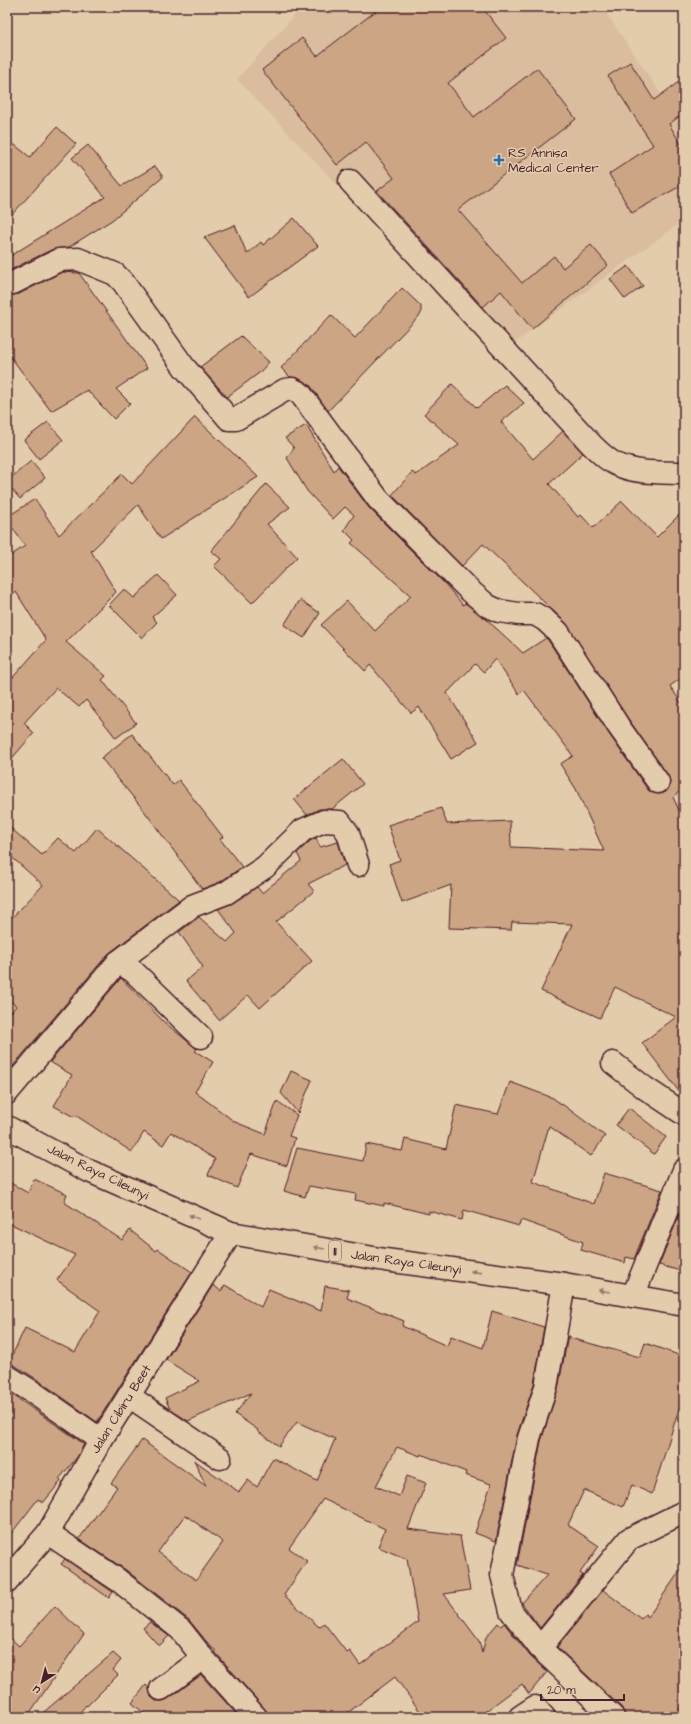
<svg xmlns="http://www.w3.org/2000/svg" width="691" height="1724" font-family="'Architects Daughter',sans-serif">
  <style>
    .built { fill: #d9bd9e }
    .building { fill: #cca584; stroke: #4a1f2b; fill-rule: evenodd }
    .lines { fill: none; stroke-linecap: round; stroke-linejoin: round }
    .minor-casing { stroke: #4a1f2b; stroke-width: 25 }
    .trunk-casing { stroke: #4a1f2b; stroke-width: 25 }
    .minor { stroke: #e3ccac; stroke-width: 22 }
    .trunk { stroke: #e3ccac; stroke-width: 22 }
    .oneway { fill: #96766c }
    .poi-dot { fill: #1f6fb2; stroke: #e3ccac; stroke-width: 1.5 }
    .labels { text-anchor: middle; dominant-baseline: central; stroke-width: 3; stroke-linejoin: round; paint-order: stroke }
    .shield { fill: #e3ccac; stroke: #785352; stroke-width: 1 }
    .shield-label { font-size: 12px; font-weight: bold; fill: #4a1f2b }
    .poi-label { font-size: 13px; fill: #4a1f2b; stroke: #e3ccac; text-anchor: start }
    .street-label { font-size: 13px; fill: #4a1f2b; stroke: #e3ccac }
  </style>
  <rect width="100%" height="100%" fill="#e3ccac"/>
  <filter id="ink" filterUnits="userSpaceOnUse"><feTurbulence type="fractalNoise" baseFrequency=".025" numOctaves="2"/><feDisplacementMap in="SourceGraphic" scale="8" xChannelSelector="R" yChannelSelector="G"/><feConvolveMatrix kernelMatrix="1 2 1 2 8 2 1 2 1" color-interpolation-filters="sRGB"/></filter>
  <g filter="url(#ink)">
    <polygon class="built" points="302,7 612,7 606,13 684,128 684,192 680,195 684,201 684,220 498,355 237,79"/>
    <g class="building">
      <polygon points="381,7 482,7 506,38 448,83 474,117 537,68 576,119 458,210 522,283 554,256 563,268 591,245 608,265 532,329 501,291 483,307 386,201 377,191 394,178 366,142 337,165 262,70 302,38 317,56"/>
      <polygon points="630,62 654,100 684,78 684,113 669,124 684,149 684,184 632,213 609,174 653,145 608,76"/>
      <polygon points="57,127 76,144 7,220 7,139 30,157"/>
      <polygon points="88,145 122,186 155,166 163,177 112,220 69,247 53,249 10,270 7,270 7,258 105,197 72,158"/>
      <polygon points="294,218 318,246 249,297 204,237 235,225 247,254 261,242 263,245"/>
      <polygon points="628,266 643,286 625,299 610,279"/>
      <polygon points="62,272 79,273 147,368 116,389 130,403 114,419 87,390 51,411 7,352 7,296 19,294"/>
      <polygon points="402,288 421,306 421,314 328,411 310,385 298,378 290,377 281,368 331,315 355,338"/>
      <polygon points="241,336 269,362 259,373 227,397 200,367"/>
      <polygon points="452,384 477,408 505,385 524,403 501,422 533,459 563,431 583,453 549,484 578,517 581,515 593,528 622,501 657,537 684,510 684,676 670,686 684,707 684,788 673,797 684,821 684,1098 642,1043 676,1017 615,987 600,1018 541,991 572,924 512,922 511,930 449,928 451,885 402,903 389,864 400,860 388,825 441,808 447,824 510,821 511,847 604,851 576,789 560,764 573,756 524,690 519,694 495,659 484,672 475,664 447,693 478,742 451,759 419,707 411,713 370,665 365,671 321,625 347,601 375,631 411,596 351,543 354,540 344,530 354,515 345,507 333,519 307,491 287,458 294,448 285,438 306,425 334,471 338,466 369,508 445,584 463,605 465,603 485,618 523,653 546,638 548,640 609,734 648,790 653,793 660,794 666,792 669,788 670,781 668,775 629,720 566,623 483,544 462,566 392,495 412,472 416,475 459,445 424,414"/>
      <polygon points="195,417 258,477 161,539 138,505 91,551 116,592 66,642 106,676 102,680 136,723 116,738 86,700 79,707 56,688 24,723 34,733 7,764 7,684 46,640 16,592 7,597 7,558 25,546 7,520 7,517 35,499 59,535 122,474 132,484"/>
      <polygon points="48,422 63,440 39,459 24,440"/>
      <polygon points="31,461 45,478 20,499 7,483 7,481"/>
      <polygon points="266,484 290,507 267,524 297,557 252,603 214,566 221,559 211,551"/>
      <polygon points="158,575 177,595 152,617 157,622 142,638 109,605 124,589 134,598"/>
      <polygon points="300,600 320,613 304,638 284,625"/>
      <polygon points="132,734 173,785 179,780 223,837 220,839 242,867 220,882 202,889 142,808 101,758"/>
      <polygon points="343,759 363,784 332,809 319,809 307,815 294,799"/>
      <polygon points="7,825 42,855 58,838 76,853 97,828 179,900 108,954 7,1073 7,1017 16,1006 7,998 7,923 43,885 7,853"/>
      <polygon points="316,838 320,847 338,842 345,865 308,884 314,891 276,922 312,961 260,1008 248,995 219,1020 186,981 203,967 179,932 199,917 227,942 236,933 218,909 233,903 257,887 262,893 301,861 297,853 310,841"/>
      <polygon points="121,978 164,1022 197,1049 195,1051 213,1062 195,1092 235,1122 265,1134 277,1101 297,1115 289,1136 295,1138 287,1166 251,1154 237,1188 208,1175 215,1159 171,1132 163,1145 144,1132 132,1152 75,1115 74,1117 54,1106 72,1075 50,1062"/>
      <polygon points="291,1071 312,1080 298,1113 281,1093"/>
      <polygon points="510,1082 553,1098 561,1104 561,1105 562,1104 605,1136 591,1156 549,1126 533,1182 594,1204 604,1173 662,1190 634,1259 626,1257 625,1263 581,1250 583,1242 521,1220 519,1226 464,1210 462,1220 429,1211 429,1214 384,1203 384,1206 355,1200 356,1194 309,1186 305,1197 284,1191 297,1148 363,1161 366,1144 402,1151 405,1139 446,1149 456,1105 498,1114"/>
      <polygon points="629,1108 666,1137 654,1154 616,1125"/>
      <polygon points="34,1179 67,1194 64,1202 122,1240 130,1230 156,1251 158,1249 192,1272 97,1422 38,1380 14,1365 8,1364 25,1328 75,1352 100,1311 57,1280 75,1255 7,1222 7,1181 28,1193"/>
      <polygon points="684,1203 684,1272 659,1265"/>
      <path d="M213,1285L221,1291L225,1285L261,1307L269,1289L321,1311L325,1286L349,1290L347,1298L404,1321L402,1326L447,1346L451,1336L483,1348L492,1311L544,1327L534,1384L517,1435L496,1541L475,1533L491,1484L465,1475L466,1472L421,1454L420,1456L397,1447L376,1486L399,1496L407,1476L426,1483L408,1529L460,1536L470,1590L444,1594L479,1641L482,1653L486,1637L498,1623L501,1626L504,1623L530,1656L547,1672L529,1694L522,1684L478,1717H424L395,1677L342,1717H268L265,1709L215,1652L216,1651L211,1647L189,1620L126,1570L79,1539L117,1487L111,1483L142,1440L206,1486L194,1460L239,1492L248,1480L257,1487L273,1458L317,1481L335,1439L297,1422L279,1446L257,1431L258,1430L235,1414L251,1393L188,1421L170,1409L165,1398L200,1381L166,1360ZM323,1499L385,1529L378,1547L407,1559L418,1622L360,1665L350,1651L347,1653L324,1623L319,1627L284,1595L307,1561L289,1548ZM185,1515L223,1542L196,1580L158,1552Z"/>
      <polygon points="568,1336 570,1336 570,1338 640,1357 645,1343 684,1357 684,1393 652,1494 632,1485 623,1507 584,1490 568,1525 599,1546 580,1573 583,1575 540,1628 522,1603 547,1575 517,1565 541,1441 558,1389"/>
      <polygon points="7,1391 84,1444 78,1456 59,1479 61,1481 43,1503 38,1499 7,1539"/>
      <polygon points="65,1559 113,1592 109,1598 61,1564"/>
      <polygon points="684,1565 684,1704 674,1717 625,1717 622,1708 557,1647 603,1590 641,1619 645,1614 648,1617"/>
      <polygon points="55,1606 84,1634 27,1717 7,1717 7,1635 19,1646"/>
      <polygon points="150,1622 169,1636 159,1646 143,1628"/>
      <polygon points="113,1653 121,1660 113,1670 118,1675 87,1706 86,1705 76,1717 38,1717"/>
      <polygon points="201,1675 239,1717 144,1717 146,1715 132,1703 146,1685 149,1688 151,1697 156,1701 163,1701 168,1699"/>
    </g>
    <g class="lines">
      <defs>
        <g id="minor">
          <path d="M350,181L591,444C599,452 608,461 618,465C638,474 663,472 684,473"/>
          <polyline points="7,283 13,283 59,260 78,259 115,274 123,282 184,367 229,419 236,419 285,390 292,389 300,393 378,499 469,590 488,606 499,611 519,614 535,614 545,620 558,632 619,727 658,782"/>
          <polyline points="118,962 133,971 201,1037"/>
          <polyline points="613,1063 645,1088 684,1114"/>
          <polyline points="7,1093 118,962 192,906 226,893 265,867 303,830 324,821 340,822 348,833 358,865"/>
          <polyline points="564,1284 546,1387 529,1438 502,1575 511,1611 540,1648 613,1717"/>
          <polyline points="633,1296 684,1170"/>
          <polyline points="7,1376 31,1391 101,1440"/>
          <polyline points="129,1396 220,1458"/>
          <polyline points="48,1533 118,1580 181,1630 203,1658"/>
          <polyline points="7,1582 13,1573 48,1533 101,1440 231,1233"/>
          <polyline points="540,1648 629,1539 684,1512"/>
          <polyline points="161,1689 203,1658 256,1717"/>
          <polyline points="520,1717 535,1707 544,1717"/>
        </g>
        <polyline id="trunk" points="7,1127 89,1171 231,1233 385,1260 564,1284 684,1305"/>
      </defs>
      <use href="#minor" class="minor-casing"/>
      <use href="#trunk" class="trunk-casing"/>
      <use href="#minor" class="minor"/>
      <use href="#trunk" class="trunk"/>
    </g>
    <defs><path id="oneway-solid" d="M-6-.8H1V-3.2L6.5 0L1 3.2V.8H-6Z"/></defs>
    <g class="oneway">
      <use href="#oneway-solid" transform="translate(194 1217) rotate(-157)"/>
      <use href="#oneway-solid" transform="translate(319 1248) rotate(-170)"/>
      <use href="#oneway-solid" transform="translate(476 1272) rotate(-172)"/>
      <use href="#oneway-solid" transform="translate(604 1291) rotate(-170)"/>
    </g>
  </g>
  <path class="poi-dot" d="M497 154h4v4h4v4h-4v4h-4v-4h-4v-4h4z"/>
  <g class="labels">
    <rect class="shield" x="329" y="1241" width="12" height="20" rx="3"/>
    <g class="shield-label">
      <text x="335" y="1251">11</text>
    </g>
    <g class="poi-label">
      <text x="508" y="153">RS Annisa<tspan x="508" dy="15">Medical Center</tspan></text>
    </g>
    <g class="street-label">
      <text transform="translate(98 1172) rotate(26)">Jalan Raya Cileunyi</text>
      <text transform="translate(406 1262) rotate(8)">Jalan Raya Cileunyi</text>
      <text transform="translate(121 1409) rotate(-58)">Jalan Cibiru Beet</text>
    </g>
  </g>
  <rect width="691" height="1724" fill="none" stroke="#e3ccac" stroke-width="24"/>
  <rect x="12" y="12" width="667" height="1700" fill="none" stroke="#4a1f2b" stroke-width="1.5" filter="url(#ink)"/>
  <g transform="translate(42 1682) rotate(216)" stroke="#e3ccac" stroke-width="3" paint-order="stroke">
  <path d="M0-3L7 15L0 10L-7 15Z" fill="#4a1f2b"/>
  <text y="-6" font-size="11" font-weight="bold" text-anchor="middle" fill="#4a1f2b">U</text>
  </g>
  <path d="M541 1694v6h83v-6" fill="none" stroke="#4a1f2b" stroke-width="2"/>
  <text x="547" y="1694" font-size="12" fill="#4a1f2b" stroke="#e3ccac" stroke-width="3" paint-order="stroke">20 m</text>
</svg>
